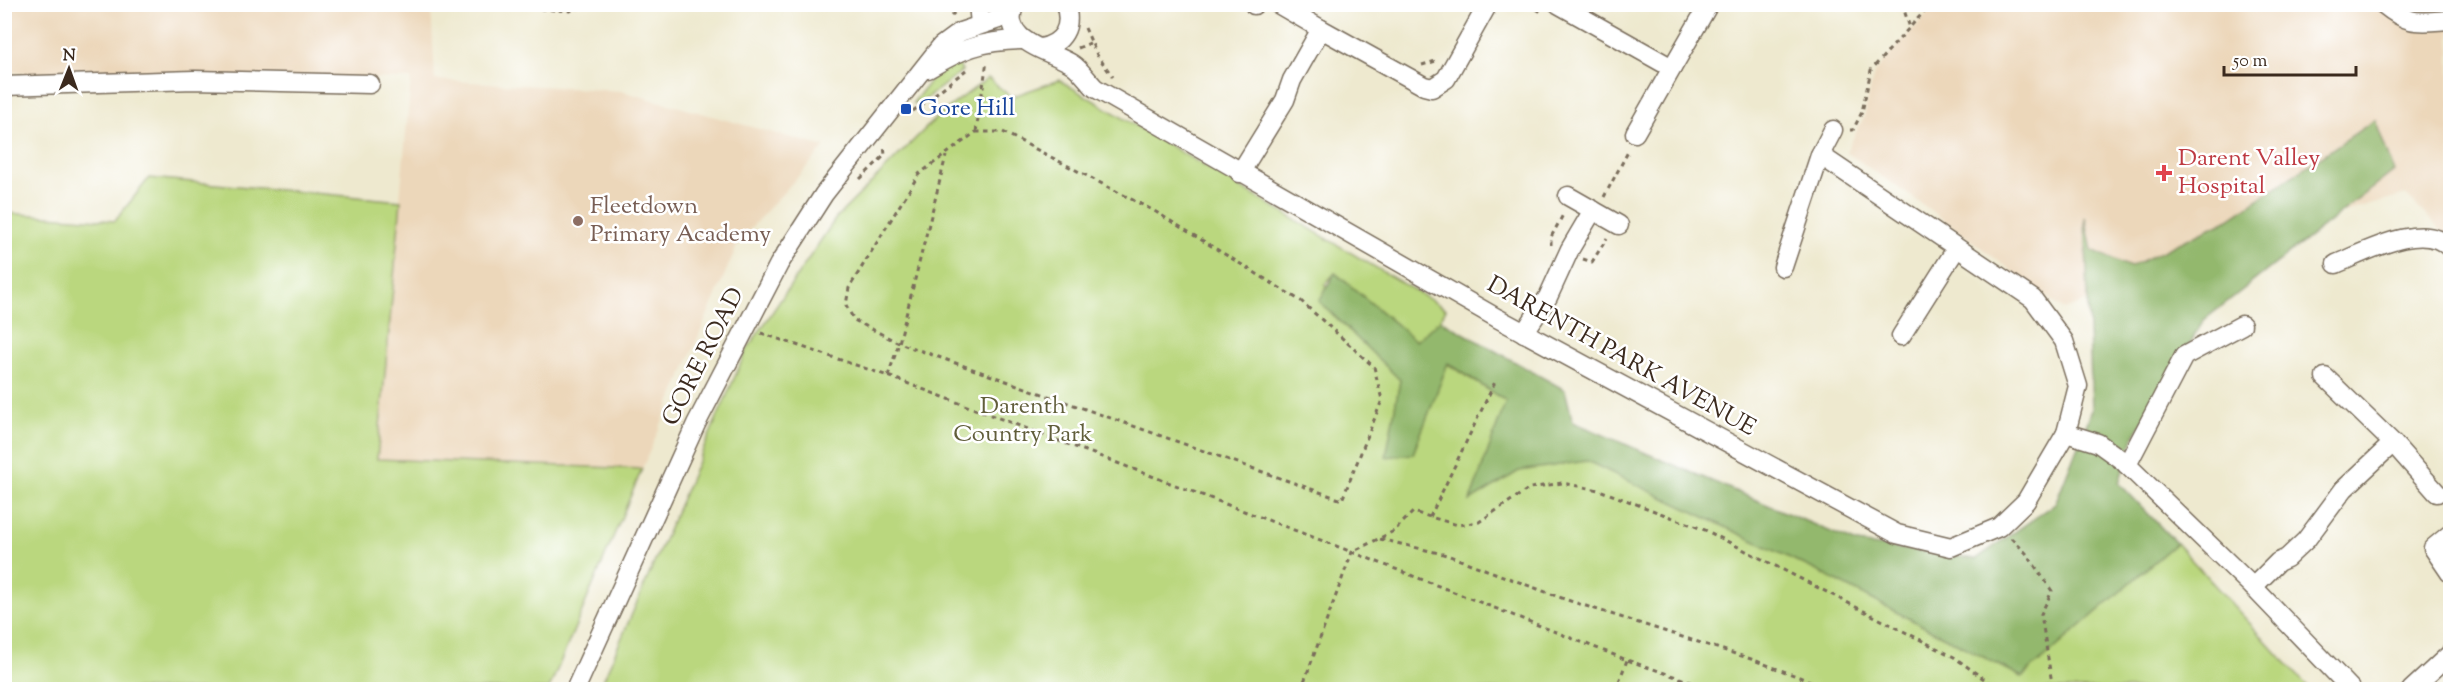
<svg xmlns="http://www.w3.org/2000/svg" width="2455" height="694" font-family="'Sorts Mill Goudy',serif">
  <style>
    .built { fill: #ecd7ba }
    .green { fill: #bad77e; stroke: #7a804e; stroke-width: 1.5 }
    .forest { fill: #93b86d; stroke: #677146; stroke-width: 1.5 }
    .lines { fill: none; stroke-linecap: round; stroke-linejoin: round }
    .minor-casing { stroke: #7a6d5c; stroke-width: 21 }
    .path { stroke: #7a6d5c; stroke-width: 3; stroke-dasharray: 4.5 4.5; stroke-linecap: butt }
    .minor { stroke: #fff; stroke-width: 18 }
    .transit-dot { fill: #1a4fb4; stroke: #fff; stroke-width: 2 }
    .health-dot { fill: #e0444e; stroke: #fff; stroke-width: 2 }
    .education-dot { fill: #8d6e63; stroke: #fff; stroke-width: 2 }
    .labels { text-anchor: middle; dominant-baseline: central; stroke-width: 5; stroke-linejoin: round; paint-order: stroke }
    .transit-label { font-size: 24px; fill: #164399; stroke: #fff; text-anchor: start }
    .health-label { font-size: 24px; fill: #be3a42; stroke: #fff; text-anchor: start }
    .education-label { font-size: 24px; fill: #785e54; stroke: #fff; text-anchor: start }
    .street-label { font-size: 24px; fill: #3b2a1e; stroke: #fff }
    .park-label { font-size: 24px; fill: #615e3b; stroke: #fff }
  </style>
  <rect width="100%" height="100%" fill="#fff"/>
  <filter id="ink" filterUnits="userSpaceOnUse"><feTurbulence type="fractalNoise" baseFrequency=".0167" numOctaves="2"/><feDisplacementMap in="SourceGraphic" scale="12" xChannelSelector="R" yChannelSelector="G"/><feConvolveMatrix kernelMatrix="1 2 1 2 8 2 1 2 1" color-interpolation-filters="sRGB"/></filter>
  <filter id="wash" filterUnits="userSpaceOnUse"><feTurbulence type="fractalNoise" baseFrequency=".008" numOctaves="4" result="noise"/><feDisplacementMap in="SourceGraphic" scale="24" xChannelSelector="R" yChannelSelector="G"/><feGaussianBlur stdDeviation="1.35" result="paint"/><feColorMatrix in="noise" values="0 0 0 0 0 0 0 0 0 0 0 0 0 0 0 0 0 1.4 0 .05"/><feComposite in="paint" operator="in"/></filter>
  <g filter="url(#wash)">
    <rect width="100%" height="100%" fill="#eee9cf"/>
    <g class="built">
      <polygon points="4,5 431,5 435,80 621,91 825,147 739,241 642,469 376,459 411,79 26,74 5,71"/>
      <polygon points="1935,5 2450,5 2450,240 2406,195 2294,226 2064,310 1932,211 1846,152 1864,117 1874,73"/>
    </g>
    <g class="green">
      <polygon points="957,62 962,71 918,105 913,103 936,73"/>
      <polygon points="988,78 1011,97 1059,80 1446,309 1440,320 1416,341 1335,273 1324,285 1554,432 2020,669 2176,543 2310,689 599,690 746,351 836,218 939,115"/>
      <polygon points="149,178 401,201 377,459 642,469 549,689 5,689 5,213 115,221"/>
    </g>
    <polygon class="forest" points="2375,120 2394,171 2204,320 2133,438 2119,483 2176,543 2022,677 1815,570 1587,461 1519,471 1470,501 1506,401 1448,363 1413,454 1386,457 1400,380 1319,301 1335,273 1416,341 1440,320 1565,390 1573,422 1857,543 1976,559 2055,504 2092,410 2085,217 2092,250 2130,267 2229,219"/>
  </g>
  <g filter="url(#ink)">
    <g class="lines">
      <defs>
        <g id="minor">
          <polyline points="978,4 980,24"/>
          <path d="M1015,4C998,41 1049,50 1072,64C1080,69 1088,81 1095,88L1497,318L1897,534L1951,547L1999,527L2026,501L2066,433L2098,443L2123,461L2253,587L2352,690"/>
          <polyline points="1278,4 1321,29"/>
          <polyline points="1558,4 1672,68 1709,4"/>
          <path d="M2383,4C2410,26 2418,22 2450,20"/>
          <polyline points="1254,5 1254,4"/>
          <path d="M1040,48C1063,44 1073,27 1065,4"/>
          <path d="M928,69C962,49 980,41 1021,40"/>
          <polyline points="4,86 194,80 370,84"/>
          <polyline points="1635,133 1672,68"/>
          <polyline points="1820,155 2033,299 2064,341 2078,386 2066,433"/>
          <polyline points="1240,173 1285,100 1292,80 1321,29 1424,86 1432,88 1446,79 1488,4"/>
          <polyline points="1568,196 1619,225"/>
          <path d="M2336,264C2365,252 2425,219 2450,248"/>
          <polyline points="1783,267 1820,155 1833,130"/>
          <polyline points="1524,333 1548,297 1570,249 1593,210"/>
          <polyline points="1901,336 1956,249"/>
          <polyline points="2325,377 2393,443 2437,493"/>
          <polyline points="2127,465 2184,356 2242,325"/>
          <polyline points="2450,534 2433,548 2450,573"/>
          <polyline points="2253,587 2278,562 2287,558 2306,540 2344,489 2393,443"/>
          <polyline points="575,690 696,424 779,264 824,194 941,46 960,32 1011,15"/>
          <polyline points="2411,690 2450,654"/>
        </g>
      </defs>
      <use href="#minor" class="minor-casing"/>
      <g class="path">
        <polyline points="469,4 570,11 594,4"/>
        <polyline points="1529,4 1541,12"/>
        <polyline points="1902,4 1910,28"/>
        <polyline points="1083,7 1092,4"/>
        <polyline points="951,16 961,6"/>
        <polyline points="1085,28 1097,55 1113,77"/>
        <polyline points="1078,48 1090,43"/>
        <polyline points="1422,65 1436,61"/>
        <polyline points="913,111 966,70"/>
        <polyline points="1850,130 1853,130 1862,112 1871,70 1931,4"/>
        <polygon points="976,132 1003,132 1156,212 1301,301 1374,367 1382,400 1342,500 899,343 854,320 846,305 849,288 919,174"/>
        <polyline points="976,132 987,61"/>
        <polyline points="860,179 885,155 884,146"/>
        <polyline points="1604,197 1629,150"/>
        <polyline points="1551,245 1551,237 1564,213"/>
        <polyline points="1583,259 1592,262 1607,238"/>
        <polyline points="761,333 888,376 1352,552 1627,660 1714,690"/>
        <polyline points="888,376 899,343 946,156"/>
        <polyline points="1430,517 1496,380"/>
        <polyline points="2011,538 2026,553 2052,591 2041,614 2053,690"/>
        <polyline points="1380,539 1447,555 1567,600 1751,659 1834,690"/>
        <polyline points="1301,690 1352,552 1394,531 1413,512 1458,525 1479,522 1530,488 1562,483 1599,490 1705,530 1954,657 1999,690"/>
        <polyline points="1616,690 1627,660"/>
      </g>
      <use href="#minor" class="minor"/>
    </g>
  </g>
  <rect class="transit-dot" x="900" y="103" width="12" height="12" rx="3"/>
  <path class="health-dot" d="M2161 164h6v6h6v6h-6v6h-6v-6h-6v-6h6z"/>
  <circle class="education-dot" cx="578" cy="221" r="6"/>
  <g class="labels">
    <g class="transit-label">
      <text x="918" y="109">Gore Hill</text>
    </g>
    <g class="health-label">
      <text x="2178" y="159">Darent Valley<tspan x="2178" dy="28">Hospital</tspan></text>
    </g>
    <g class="education-label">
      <text x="590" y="207">Fleetdown<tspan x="590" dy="28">Primary Academy</tspan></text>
    </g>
    <g class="street-label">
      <text transform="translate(704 357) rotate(-63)">GORE ROAD</text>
      <text transform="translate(1621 357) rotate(29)">DARENTH PARK AVENUE</text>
    </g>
    <g class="park-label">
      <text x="1023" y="407">Darenth<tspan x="1023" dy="28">Country Park</tspan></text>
    </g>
  </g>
  <rect width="2455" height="694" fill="none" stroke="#fff" stroke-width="24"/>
  <g transform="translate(69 69) rotate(1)" stroke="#ffffff" stroke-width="4.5" paint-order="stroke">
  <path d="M0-4.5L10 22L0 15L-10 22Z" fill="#3b2a1e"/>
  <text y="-9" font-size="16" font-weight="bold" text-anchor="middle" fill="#3b2a1e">N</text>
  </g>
  <path d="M2224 66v9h132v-9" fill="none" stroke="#3b2a1e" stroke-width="3"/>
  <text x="2233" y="66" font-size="18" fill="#3b2a1e" stroke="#ffffff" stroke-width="4.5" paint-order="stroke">50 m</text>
</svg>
